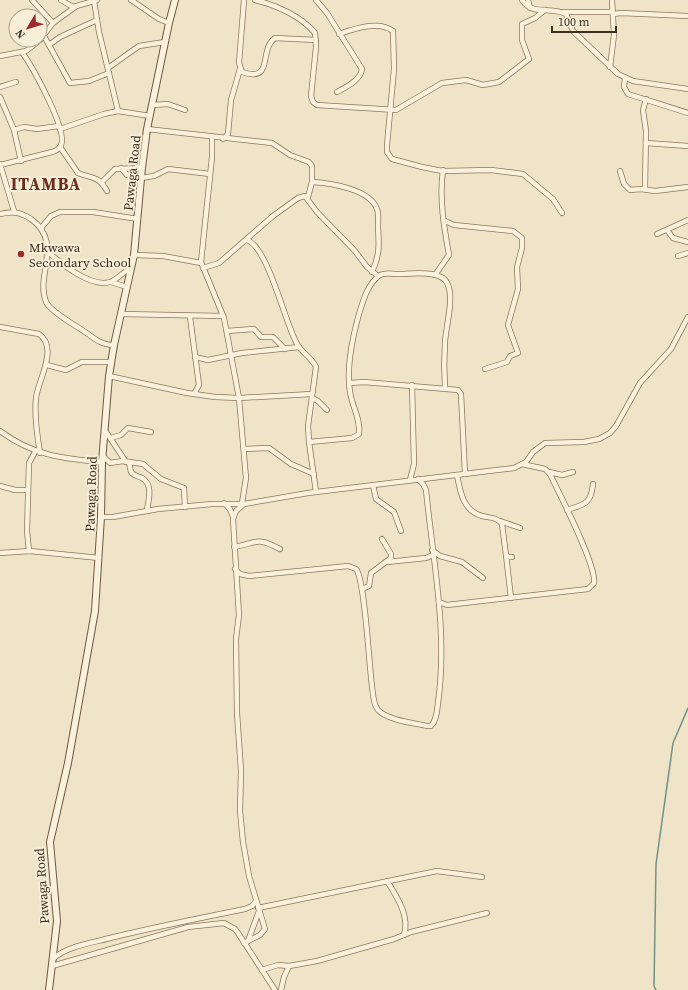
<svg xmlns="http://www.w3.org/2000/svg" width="688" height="990" font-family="'Source Serif 4',serif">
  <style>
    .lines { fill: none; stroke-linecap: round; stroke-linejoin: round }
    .stream { stroke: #6f938a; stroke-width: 1.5 }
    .street-casing { stroke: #8d765c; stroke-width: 6 }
    .secondary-casing { stroke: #6f573f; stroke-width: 8 }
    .street { stroke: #faf1dc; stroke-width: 4.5 }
    .secondary { stroke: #faf1dc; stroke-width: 6 }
    .poi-dot { fill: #9e2a2b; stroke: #f7eed8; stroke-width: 1.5 }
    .labels { text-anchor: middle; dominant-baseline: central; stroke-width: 4; stroke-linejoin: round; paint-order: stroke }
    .street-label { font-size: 13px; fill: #3d2e20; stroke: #f7eed8 }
    .poi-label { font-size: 13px; fill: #3d2e20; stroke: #f7eed8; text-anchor: start }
    .district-label { font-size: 17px; font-weight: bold; letter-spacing: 1px; fill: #6b2e1e; stroke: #f7eed8 }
  </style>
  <rect width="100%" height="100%" fill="#f0e4c8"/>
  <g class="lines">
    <polyline class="stream" points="656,990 654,986 656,864 673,743 688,708"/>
    <defs>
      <g id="street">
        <polyline points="32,0 53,23"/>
        <polyline points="61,0 73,7 97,0"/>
        <polyline points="131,0 159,19 169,23"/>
        <path d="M244,0L239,63L242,72C275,83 258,50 275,38L316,40"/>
        <path d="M255,0C276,5 301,16 315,33L316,47L311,96L313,102L317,105L396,110L442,83L466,80L483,85L499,82L529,59L522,40V24L535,18L545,10"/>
        <path d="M316,0L327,13L362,69C361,80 346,87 337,92"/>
        <path d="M522,0C532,16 551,6 566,14L573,31L618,74L633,81L688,89"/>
        <polyline points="528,0 530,8"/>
        <polyline points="94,1 99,32 118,111"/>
        <polyline points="563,12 613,12"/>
        <polyline points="613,14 621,13 688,16"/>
        <path d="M339,34C354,29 378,20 393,31L394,69L387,145V152L392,159L422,167L442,171L491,170L523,174L553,199L562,213"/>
        <polyline points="44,36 70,83 89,81 109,73"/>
        <polyline points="49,45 60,37 97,20"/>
        <polyline points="0,56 26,51 40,40 53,23 75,7"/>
        <polyline points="610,67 614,35 612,0"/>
        <polyline points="108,68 139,46 165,42"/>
        <polyline points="625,78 624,87 628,94 688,113"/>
        <polyline points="0,87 16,82"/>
        <polyline points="0,97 14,130 21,161"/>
        <polyline points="152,105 168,104 185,110"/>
        <polyline points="60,129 104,114 118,111 150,116"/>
        <polyline points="147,129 272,143 290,155 309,162 312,166 312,182 308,197"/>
        <polyline points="14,130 24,127 37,129 59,126"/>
        <polyline points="212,137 212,157 201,262 224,318 239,398 246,478 242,503"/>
        <polyline points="223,139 228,134 231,100 240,69"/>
        <polyline points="646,143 688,146"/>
        <path d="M60,147L78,173C92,179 98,175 107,191"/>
        <polyline points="0,164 14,211"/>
        <path d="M0,165L52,152C55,151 58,150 60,147C71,134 31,65 22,52"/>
        <polyline points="121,168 127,175 141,180"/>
        <polyline points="620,171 624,184 630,190 641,189 655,191 688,187"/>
        <polyline points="141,178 154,176 168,169 210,174"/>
        <polyline points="102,182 115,169 142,168"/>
        <path d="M312,182C330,183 370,189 377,209C379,214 378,222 378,227C379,245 380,255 372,272"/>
        <polyline points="645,189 646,131 643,110 646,99"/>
        <path d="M0,214C13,211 20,212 31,219C64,243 35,275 46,302C50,311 73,324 82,330C92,336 101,346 114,345"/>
        <polyline points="445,221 454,225 513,231 522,238 522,248 517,267 518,289 508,325 518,353 510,356 507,362 485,369"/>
        <polyline points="41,228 51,216 60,212 93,212 138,219"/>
        <polyline points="667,230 673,238 688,242"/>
        <polyline points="657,234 688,220"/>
        <path d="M247,240C268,247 285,323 297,344C302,353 312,358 316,367L308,426L309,442L316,492"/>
        <path d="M47,251C60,263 91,288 110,282C118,279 124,271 131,268"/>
        <polyline points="134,255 163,256 201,263"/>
        <polyline points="678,256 688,253"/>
        <polyline points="203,268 219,263 273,216 298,198 305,196 317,212 355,251 367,267 378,276"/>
        <path d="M435,275L449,255C444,227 439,199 443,170"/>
        <polyline points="111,282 127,287"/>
        <polyline points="121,314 223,316"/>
        <polyline points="190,317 199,385 194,394"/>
        <path d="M0,327L39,334C59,348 38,380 36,398C34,416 37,435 40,453"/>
        <polyline points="227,331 254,329 261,337 273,337 285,349"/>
        <polyline points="195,357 208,360 242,353 299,347"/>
        <polyline points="47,365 66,370 82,362 111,362"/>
        <polyline points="109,376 187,393 215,397 239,398 312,394"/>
        <polyline points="350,383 364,382 458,390 461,394 465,474"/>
        <polyline points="312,398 318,401 327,410"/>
        <path d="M0,431C32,455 63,459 102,462"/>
        <polyline points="106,432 126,462"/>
        <polyline points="111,438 121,435 128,428 151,432"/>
        <path d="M309,442L352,438L359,434C361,420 352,406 350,392C346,367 352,339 359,314C363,301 368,283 380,275C386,272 392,274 398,274C411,274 443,269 448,285C454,299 446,326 445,342C444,357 444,373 445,388"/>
        <polyline points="244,449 269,448 291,464 314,474"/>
        <polyline points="103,456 110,463 123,461 143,464 161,479 184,488 185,507"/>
        <path d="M129,463L131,472C134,476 138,476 142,478C154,485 148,501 147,511"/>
        <polyline points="549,472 562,475 573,472"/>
        <path d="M457,475C460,491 463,511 482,516C490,518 497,517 502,524L506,555L508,557H512"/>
        <polyline points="410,480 414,464 412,385"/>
        <polyline points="373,485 376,499 394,512 401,531"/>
        <polyline points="0,486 15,490 28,490"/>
        <polyline points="224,503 230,509 233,517"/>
        <polyline points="244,504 236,511 233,519 239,615 236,639 237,713 241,771 240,811 243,842 249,876 265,929 260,935 244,943"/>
        <path d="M567,510C585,504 591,504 593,484"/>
        <polyline points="101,517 113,517 158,509 212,504 244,504 308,493 497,470 514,468 526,462 533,452 545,443 584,442 599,439 610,433 616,426 640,383 671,349 688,317"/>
        <polyline points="500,521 520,528"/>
        <path d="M234,547C258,543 256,536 280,549"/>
        <polyline points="432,550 440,556 462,562 483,578"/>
        <polyline points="29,551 27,531 29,463 35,452"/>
        <polyline points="0,553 30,551 99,558"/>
        <polyline points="506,555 511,598"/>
        <polyline points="387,562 426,558 433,555"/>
        <path d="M235,569L240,574L249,576L348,566L356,569C365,579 369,666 372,686C373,694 373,704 378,710C387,720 414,723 427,726H431C437,720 437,710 438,703C448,632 433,561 426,490L423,484L418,479"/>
        <polyline points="362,589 369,586 371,573 391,558 391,554 382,539"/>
        <path d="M439,602L447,605L588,589L594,583C597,566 559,493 550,474L545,469L522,464"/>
        <path d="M387,881C397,897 410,916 404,935"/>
        <polyline points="258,908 437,871 482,877"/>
        <polyline points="248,941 259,911"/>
        <path d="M53,959C67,946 92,943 110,938C155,927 200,918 245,909L252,906L256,901"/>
        <polyline points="52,966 188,927 224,923 235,929 238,933 275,990"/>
        <polyline points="262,970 278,965 289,966 317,961 394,939 411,932 487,913"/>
        <polyline points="281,990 284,977 289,966"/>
      </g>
      <polyline id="secondary" points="49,990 57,921 50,842 68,763 95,611 101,517 102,462 109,376 114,345 134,255 142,168 147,129 169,23 175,0"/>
    </defs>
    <use href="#street" class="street-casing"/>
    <use href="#secondary" class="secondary-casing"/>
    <use href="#street" class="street"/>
    <use href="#secondary" class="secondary"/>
  </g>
  <circle class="poi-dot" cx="21" cy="254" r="4"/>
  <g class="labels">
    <g class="street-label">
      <text transform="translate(132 173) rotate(-84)">Pawaga Road</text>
      <text transform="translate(91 494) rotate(-88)">Pawaga Road</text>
      <text transform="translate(42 886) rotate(-94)">Pawaga Road</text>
    </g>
    <g class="poi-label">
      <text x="29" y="247">Mkwawa<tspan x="29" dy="15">Secondary School</tspan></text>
    </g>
    <g class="district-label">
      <text x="46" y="184">ITAMBA</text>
    </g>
  </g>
  <g transform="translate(28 28) rotate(232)"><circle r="19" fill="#f7eed8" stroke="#ada18e"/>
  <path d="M0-3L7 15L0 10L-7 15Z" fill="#9e2a2b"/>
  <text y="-6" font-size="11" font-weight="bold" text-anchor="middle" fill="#3d2e20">N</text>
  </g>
  <path d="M552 26v6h64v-6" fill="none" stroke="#3d2e20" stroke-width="2"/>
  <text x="558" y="26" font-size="12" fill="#3d2e20" stroke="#f7eed8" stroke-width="3" paint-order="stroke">100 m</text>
</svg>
